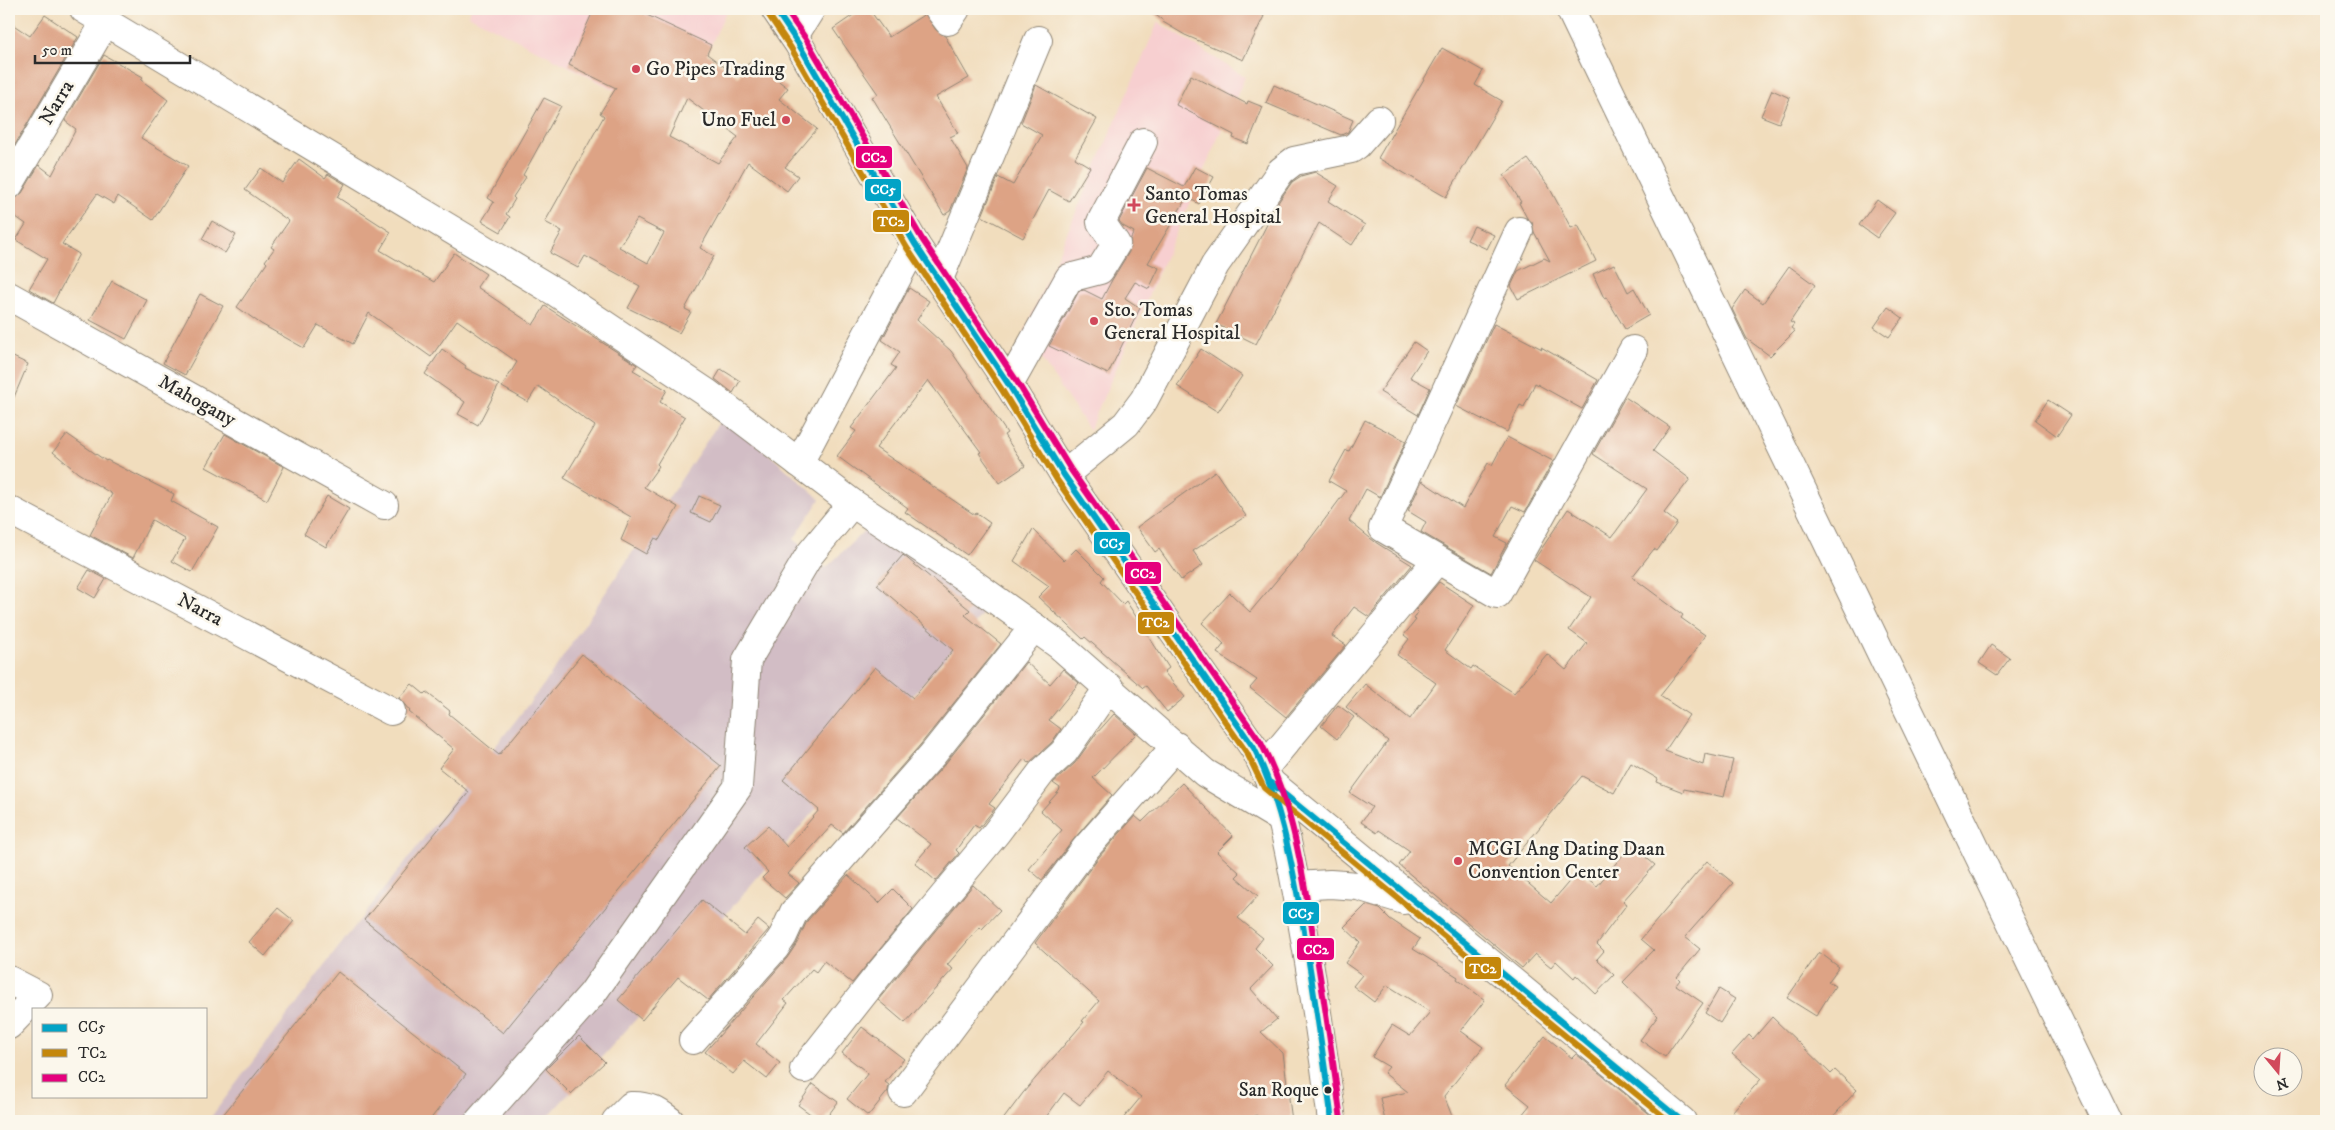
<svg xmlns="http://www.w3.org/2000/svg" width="2335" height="1130" font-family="'IM FELL DW Pica',serif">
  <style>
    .built { fill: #f7cfd0 }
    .industrial { fill: #d2bdc5 }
    .building { fill: #dda385; fill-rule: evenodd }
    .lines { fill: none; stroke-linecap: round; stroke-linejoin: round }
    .minor-casing { stroke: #8e8474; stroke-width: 30 }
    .major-casing { stroke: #8e8474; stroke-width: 30 }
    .highway-casing { stroke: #8e8474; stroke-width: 30 }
    .minor { stroke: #fff; stroke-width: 28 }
    .major { stroke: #fff; stroke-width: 28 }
    .highway { stroke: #fff; stroke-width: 28 }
    .bus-1-casing { stroke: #fbf7ec; stroke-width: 10 }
    .bus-2-casing { stroke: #fbf7ec; stroke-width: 10 }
    .bus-3-casing { stroke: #fbf7ec; stroke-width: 10 }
    .bus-1 { stroke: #02a3c6; stroke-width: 6 }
    .bus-2 { stroke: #c4870b; stroke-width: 6 }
    .bus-3 { stroke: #e5007d; stroke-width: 6 }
    .poi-dot { fill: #d1495b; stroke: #fbf7ec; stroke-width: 2 }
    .bus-dot { fill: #2b2b2b; stroke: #fbf7ec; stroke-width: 2 }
    .labels { text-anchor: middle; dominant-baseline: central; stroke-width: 5; stroke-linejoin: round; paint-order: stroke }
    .bus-label { font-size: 19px; fill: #2b2b2b; stroke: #fbf7ec; text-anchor: end }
    .poi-label { font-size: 20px; fill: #2b2b2b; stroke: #fbf7ec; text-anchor: start }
    .street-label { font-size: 20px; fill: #2b2b2b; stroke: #fbf7ec }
    .line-badge { stroke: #fbf7ec; stroke-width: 2 }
    .badge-label { font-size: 14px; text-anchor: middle; font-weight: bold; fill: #fff }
  </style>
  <rect width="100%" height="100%" fill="#fbf7ec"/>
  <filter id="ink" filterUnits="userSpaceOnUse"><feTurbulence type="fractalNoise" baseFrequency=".02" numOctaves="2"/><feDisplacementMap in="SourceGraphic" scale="10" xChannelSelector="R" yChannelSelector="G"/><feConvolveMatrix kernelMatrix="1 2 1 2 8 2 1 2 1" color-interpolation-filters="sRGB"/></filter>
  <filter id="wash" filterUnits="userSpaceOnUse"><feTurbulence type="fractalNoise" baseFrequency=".0096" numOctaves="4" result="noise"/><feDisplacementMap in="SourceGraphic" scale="20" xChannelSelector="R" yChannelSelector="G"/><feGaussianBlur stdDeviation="1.12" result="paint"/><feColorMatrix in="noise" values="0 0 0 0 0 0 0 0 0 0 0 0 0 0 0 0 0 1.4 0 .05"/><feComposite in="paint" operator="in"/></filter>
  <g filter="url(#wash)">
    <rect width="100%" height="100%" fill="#f1ddbd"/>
    <g class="built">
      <polygon points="471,9 727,9 677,122 468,15"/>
      <polygon points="1158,22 1245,77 1089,430 1024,333"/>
    </g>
    <polygon class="industrial" points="724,415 820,499 794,539 826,568 873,522 990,605 638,1017 544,1121 208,1121 335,952 548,679"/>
    <g id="blocks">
      <g class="building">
        <path d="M594,9H634L711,45L707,54L738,77L751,60L788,88L779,99L817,129L785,167L798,176L787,191L748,162L700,248L714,256L685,309L691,312L679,333L628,308L640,286L585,256L578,268L550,253L562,231L545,222L604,116L600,113L616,88L569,65ZM687,98L738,137L718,163L669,137ZM637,219L664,233L648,263L619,247Z"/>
        <polygon points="862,9 869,9 889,37 925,14 936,30 945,36 969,78 936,97 958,133 950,137 968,168 950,211 944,215 872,97 878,94 833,29"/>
        <polygon points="1147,9 1249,9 1264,16 1243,60 1185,35 1163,22 1164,21"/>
        <polygon points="45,15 78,37 9,155 9,22 30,36"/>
        <polygon points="1442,48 1483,71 1475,85 1502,101 1446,197 1378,158"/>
        <polygon points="104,55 143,77 141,80 168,100 141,138 188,166 153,220 118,196 114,204 97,194 62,244 79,254 53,303 29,289 47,259 16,240 26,224 9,212 9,202 22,193 39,165 52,175 76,129 65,121"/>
        <polygon points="1191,75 1247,104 1248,101 1263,107 1248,144 1233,138 1234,135 1176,105"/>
        <polygon points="1036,85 1097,119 1075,158 1090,167 1069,201 1049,190 1023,238 982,216 998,177 1013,185 1042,135 1021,123"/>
        <polygon points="1274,85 1353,120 1348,132 1341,135 1266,103"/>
        <polygon points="1772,90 1790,98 1779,123 1761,116"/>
        <polygon points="544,98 561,106 523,175 526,177 513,197 515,199 506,214 510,217 501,232 482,221 494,202 488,198"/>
        <polygon points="299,159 325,178 328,174 345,184 337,197 391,232 380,250 434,282 454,253 486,274 477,287 533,325 545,306 628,359 637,365 633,370 667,390 660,402 685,417 657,464 659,466 644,487 678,507 659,540 655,538 646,554 621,540 631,517 564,478 595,426 538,386 528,402 502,387 517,362 457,320 431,357 369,313 353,344 318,325 304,348 261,324 237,307 267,263 265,261 274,249 271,247 289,221 245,190 261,168 282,183"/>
        <polygon points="1528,159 1549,187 1571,228 1578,225 1596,261 1518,299 1511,286 1518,271 1544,258 1550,261 1534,232 1532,222 1527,218 1519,203 1521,202 1504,175"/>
        <polygon points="1195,167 1214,177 1199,204 1187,197 1148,263 1159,268 1149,289 1135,282 1125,298 1140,308 1108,374 1049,346 1079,291 1084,290 1102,299 1112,280 1129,252 1130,240 1134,232 1123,226 1119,221 1147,168 1184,187"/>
        <polygon points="1315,172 1338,186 1328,201 1365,225 1352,245 1319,223 1256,344 1216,324 1279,201 1292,182 1301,176"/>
        <polygon points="1877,200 1895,213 1877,238 1859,225"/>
        <polygon points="212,221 236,235 225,253 202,239"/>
        <polygon points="1474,226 1494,235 1487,249 1467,240"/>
        <polygon points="1614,264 1628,292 1634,288 1649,315 1625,329 1606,297 1604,298 1593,274"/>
        <polygon points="1789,266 1815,285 1790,322 1794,324 1791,328 1795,331 1770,356 1747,339 1732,309 1745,290 1763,303"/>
        <polygon points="112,281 147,300 126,339 90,320"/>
        <polygon points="909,288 929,301 917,320 951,351 1007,433 1004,435 1025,466 1000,483 979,453 981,452 928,380 876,448 975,515 976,513 990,523 967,555 905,512 908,508 837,456 856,431 851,428 896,368 891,365 900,352 882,340"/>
        <polygon points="200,294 223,306 185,375 163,363"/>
        <polygon points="1888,307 1903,318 1889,337 1874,327"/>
        <polygon points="1494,324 1542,349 1541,347 1598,380 1582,409 1535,383 1524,407 1520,405 1507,432 1456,406"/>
        <polygon points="1414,342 1427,351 1410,377 1430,388 1418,415 1380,392"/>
        <polygon points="442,349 466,366 465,368 499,385 478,425 458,414 465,402 425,374"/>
        <polygon points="1201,349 1242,376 1218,412 1177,386"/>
        <polygon points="9,355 28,364 9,409"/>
        <polygon points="721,369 740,381 733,393 715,379"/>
        <polygon points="1625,397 1670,427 1653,451 1690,479 1664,513 1677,523 1657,551 1654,549 1632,577 1683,615 1681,618 1705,635 1690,658 1660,696 1689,715 1665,751 1703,765 1705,754 1733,760 1724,797 1684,789 1683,792 1657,782 1658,779 1631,763 1614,793 1582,776 1508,866 1551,903 1578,871 1597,886 1631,845 1655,865 1623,901 1627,904 1597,944 1604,951 1597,959 1614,975 1596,994 1576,975 1574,978 1556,961 1551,967 1535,954 1522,968 1399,865 1410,851 1379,830 1377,833 1361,822 1372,807 1350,793 1388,741 1346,707 1365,684 1410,719 1436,683 1397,655 1409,639 1404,635 1416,620 1414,619 1418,612 1416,610 1439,582 1474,605 1445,650 1471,669 1473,666 1514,693 1547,654 1566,670 1587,643 1569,630 1591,597 1534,560 1568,509 1612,537 1647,489 1593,454"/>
        <polygon points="2048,400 2071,415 2057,436 2035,420"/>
        <polygon points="1365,420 1406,441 1380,497 1366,489 1349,521 1375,542 1412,565 1369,617 1354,607 1332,636 1346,645 1286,717 1250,688 1257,680 1217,653 1224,644 1202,623 1230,593 1250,612 1302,550 1346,491 1329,481 1346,450 1349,451"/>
        <polygon points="67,434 106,461 107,460 174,494 171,501 218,527 192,572 172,561 185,539 152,520 133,558 90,535 112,494 78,473 53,452"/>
        <polygon points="225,434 284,467 267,500 206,467"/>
        <polygon points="1507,437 1553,461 1525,512 1512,506 1495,537 1507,543 1491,573 1421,532 1426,522 1408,511 1422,481 1463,508 1488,463 1492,465"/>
        <polygon points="1215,471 1246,516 1193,551 1203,565 1181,580 1159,549 1155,552 1137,527"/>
        <polygon points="327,496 349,509 326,547 304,534"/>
        <polygon points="699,496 720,505 711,522 691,513"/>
        <polygon points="1033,529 1064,561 1076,549 1104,577 1101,581 1123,604 1126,601 1169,668 1164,672 1185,697 1167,712 1146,686 1143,688 1085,637 1083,639 1038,597 1049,586 1014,561"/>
        <polygon points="903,555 970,610 965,615 1001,644 921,744 843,833 832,825 788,874 799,883 785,898 762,878 768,872 745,847 768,826 787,847 819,810 783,780 875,667 913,698 953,650 877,585"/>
        <polygon points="89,570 106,579 95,598 78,588"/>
        <polygon points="1991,645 2010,658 1997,675 1979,663"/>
        <polygon points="582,654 721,766 503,1033 364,920 469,792 439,768 454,749 409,712 410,711 399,698 412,684 424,694 426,692 450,711 449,714 499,755"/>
        <polygon points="1026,662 1050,684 1063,669 1079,683 1049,720 1061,729 1052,742 1029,763 1024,759 989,804 995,808 979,828 974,825 956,850 959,853 936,881 915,863 931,844 897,818 945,764"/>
        <polygon points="1338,705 1354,717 1337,739 1321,726"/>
        <polygon points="1114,714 1136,734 1093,778 1112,795 1074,839 1042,880 1029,869 1062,830 1041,811 1059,791 1060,788 1053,783 1075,763 1096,734"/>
        <polygon points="1182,783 1233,836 1217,852 1240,873 1236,877 1258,896 1238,918 1263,938 1255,948 1273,966 1251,989 1277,1019 1261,1032 1283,1053 1292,1121 1263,1121 1256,1115 1250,1121 1121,1121 1141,1097 1108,1071 1080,1105 1064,1093 1043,1121 1002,1121 1023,1093 1084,1022 1082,1021 1099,1001 1035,943 1098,858 1135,816 1142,822"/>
        <polygon points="1707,861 1733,883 1685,937 1700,949 1677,977 1680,980 1676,985 1703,1003 1665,1057 1640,1040 1658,1016 1623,982 1654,950 1641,939"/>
        <polygon points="848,875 879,903 893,889 913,909 852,983 824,961 816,972 812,969 784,1000 788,1003 756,1044 780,1063 767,1079 744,1061 733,1074 705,1052 787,958 797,943 807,921"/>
        <polygon points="973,885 1000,910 982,929 980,927 947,965 953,969 905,1023 878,1000"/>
        <polygon points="702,900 745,935 758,920 769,929 708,1000 678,977 642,1020 618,1000"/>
        <polygon points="1366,905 1380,909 1390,919 1420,939 1413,949 1458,977 1457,979 1485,1000 1461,1031 1483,1047 1444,1096 1454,1121 1385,1121 1380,1098 1408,1092 1384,1073 1389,1067 1372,1057 1392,1025 1410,1036 1430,1012 1387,985 1374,1002 1353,986 1362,975 1345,963 1360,942 1344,927"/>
        <polygon points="278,908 294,921 265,956 249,942"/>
        <polygon points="1819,952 1839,967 1828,982 1835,986 1816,1016 1787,998"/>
        <polygon points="338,972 466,1074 429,1121 218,1121"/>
        <polygon points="1719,989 1735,999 1720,1023 1705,1013"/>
        <polygon points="1772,1017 1831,1074 1835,1070 1857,1090 1829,1121 1742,1121 1732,1112 1761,1079 1732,1054 1749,1035 1753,1039"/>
        <polygon points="862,1027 904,1059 885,1082 889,1085 888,1091 868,1116 847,1099 868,1073 842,1053"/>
        <polygon points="579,1036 605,1062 571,1094 546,1069"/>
        <polygon points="1545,1036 1572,1058 1576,1054 1658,1121 1517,1121 1530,1105 1505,1085"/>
        <polygon points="813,1084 838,1102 824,1121 820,1121 798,1105"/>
      </g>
    </g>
  </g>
  <g filter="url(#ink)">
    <use href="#blocks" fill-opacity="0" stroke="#8e8474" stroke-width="1"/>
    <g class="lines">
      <defs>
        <g id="minor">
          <polyline points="84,9 557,293 707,393 852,503 964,577 1059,645 1205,773 1282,819"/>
          <polyline points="939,9 948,21 956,9"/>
          <polyline points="1570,9 2107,1121"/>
          <polyline points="794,36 811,9"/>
          <polyline points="9,185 106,21"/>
          <polyline points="1519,231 1383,528 1497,594 1633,350"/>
          <polyline points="939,279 1038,40"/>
          <polyline points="9,296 384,505"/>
          <polyline points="1009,385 1069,278 1100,270 1116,244 1101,222 1143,142"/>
          <polyline points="799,463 915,244"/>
          <polyline points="1064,475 1126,424 1144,400 1215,265 1281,171 1294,161 1351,149 1357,145 1379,120"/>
          <polyline points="9,510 391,711"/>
          <polyline points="1265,767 1437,560"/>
          <polyline points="9,980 38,995 9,1025"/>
          <polyline points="693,1040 775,948 783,936 794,912 933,754 1034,627"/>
          <polyline points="804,1069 879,974 996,833 1042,772 1064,752 1109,687"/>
          <polyline points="903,1092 1086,848 1176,746"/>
          <polyline points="479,1121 592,994 738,787 747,660 810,554 852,503"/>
          <path d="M616,1121L631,1106C647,1105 657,1111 670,1121"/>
        </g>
        <g id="major">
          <polyline points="1271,783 1682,1121"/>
          <polyline points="1296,886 1330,884 1358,886 1404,900"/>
        </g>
        <path id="highway" d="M775,9L798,43L915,244L1009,385L1064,475L1254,748C1281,796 1289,850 1299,904C1312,976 1323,1048 1332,1121"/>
      </defs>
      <use href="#minor" class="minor-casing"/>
      <use href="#major" class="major-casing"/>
      <use href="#highway" class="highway-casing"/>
      <use href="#minor" class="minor"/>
      <use href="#major" class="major"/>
      <use href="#highway" class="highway"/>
      <defs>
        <g id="bus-1">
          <path d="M775,9L798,43L915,244L1009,385L1064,475L1254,748C1281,802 1291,860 1302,919C1313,986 1323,1053 1332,1121"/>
          <polyline points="1271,783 1682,1121"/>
        </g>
        <polyline id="bus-2" points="768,14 791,48 907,248 1002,390 1057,480 1247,753 1264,788 1669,1121"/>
        <path id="bus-3" d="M785,9L806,39L922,239L1016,380L1071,470L1261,743C1290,797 1300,858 1310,917C1322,985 1332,1052 1341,1120"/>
      </defs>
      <use href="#bus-1" class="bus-1-casing"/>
      <use href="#bus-2" class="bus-2-casing"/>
      <use href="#bus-3" class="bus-3-casing"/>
      <use href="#bus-1" class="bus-1"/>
      <use href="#bus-2" class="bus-2"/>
      <use href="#bus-3" class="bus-3"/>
    </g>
  </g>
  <g class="poi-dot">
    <circle cx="636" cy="69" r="5"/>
    <circle cx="786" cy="120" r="5"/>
    <path d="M1131.5 197.5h5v5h5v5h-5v5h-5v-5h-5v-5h5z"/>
    <circle cx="1094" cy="321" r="5"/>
    <circle cx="1458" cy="861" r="5"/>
  </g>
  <circle class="bus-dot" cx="1328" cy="1090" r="4.5"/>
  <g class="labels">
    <g class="bus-label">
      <text x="1319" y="1090">San Roque</text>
    </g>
    <g class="poi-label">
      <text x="646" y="69">Go Pipes Trading</text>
      <text x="776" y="120" text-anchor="end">Uno Fuel</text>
      <text x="1145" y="194">Santo Tomas<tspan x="1145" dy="23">General Hospital</tspan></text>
      <text x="1104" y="310">Sto. Tomas<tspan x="1104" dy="23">General Hospital</tspan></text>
      <text x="1468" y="849">MCGI Ang Dating Daan<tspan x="1468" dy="23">Convention Center</tspan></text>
    </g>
    <g class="street-label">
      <text transform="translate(57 103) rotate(-59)">Narra</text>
      <text transform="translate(197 401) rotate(29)">Mahogany</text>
      <text transform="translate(200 610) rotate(28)">Narra</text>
    </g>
  </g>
  <g class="line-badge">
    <rect x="855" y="145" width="38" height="24" rx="5" fill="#e5007d"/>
    <rect x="864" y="178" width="38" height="24" rx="5" fill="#02a3c6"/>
    <rect x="872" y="209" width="38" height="24" rx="5" fill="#c4870b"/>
    <rect x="1093" y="531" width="38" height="24" rx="5" fill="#02a3c6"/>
    <rect x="1124" y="561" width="38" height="24" rx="5" fill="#e5007d"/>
    <rect x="1137" y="611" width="38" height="24" rx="5" fill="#c4870b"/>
    <rect x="1282" y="901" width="38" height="24" rx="5" fill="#02a3c6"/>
    <rect x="1296" y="937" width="39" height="24" rx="5" fill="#e5007d"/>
    <rect x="1464" y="956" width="38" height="24" rx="5" fill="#c4870b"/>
  </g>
  <g class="badge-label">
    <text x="874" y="162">CC2</text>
    <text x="883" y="194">CC5</text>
    <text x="891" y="226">TC2</text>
    <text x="1112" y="548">CC5</text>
    <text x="1143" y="578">CC2</text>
    <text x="1156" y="627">TC2</text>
    <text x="1301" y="918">CC5</text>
    <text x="1316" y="954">CC2</text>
    <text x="1483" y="973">TC2</text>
  </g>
  <rect width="2335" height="1130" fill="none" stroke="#fbf7ec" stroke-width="30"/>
  <rect x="32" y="1008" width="175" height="90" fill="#fbf7ec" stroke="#a8a59f"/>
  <rect x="42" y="1024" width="25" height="8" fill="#02a3c6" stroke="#a8a59f"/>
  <text x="78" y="1032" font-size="15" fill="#2b2b2b">CC5</text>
  <rect x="42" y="1049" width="25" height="8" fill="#c4870b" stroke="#a8a59f"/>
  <text x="78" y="1058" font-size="15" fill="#2b2b2b">TC2</text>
  <rect x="42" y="1074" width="25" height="8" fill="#e5007d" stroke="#a8a59f"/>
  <text x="78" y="1082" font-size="15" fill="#2b2b2b">CC2</text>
  <g transform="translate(2278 1072) rotate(162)"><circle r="24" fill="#fbf7ec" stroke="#a8a59f"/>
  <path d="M0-4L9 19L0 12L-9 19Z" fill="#d1495b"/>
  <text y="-8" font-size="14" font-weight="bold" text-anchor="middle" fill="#2b2b2b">N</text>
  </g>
  <path d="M35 55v8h155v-8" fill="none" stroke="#2b2b2b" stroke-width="2.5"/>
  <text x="42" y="55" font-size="15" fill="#2b2b2b" stroke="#fbf7ec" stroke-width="4" paint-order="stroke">50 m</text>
</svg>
